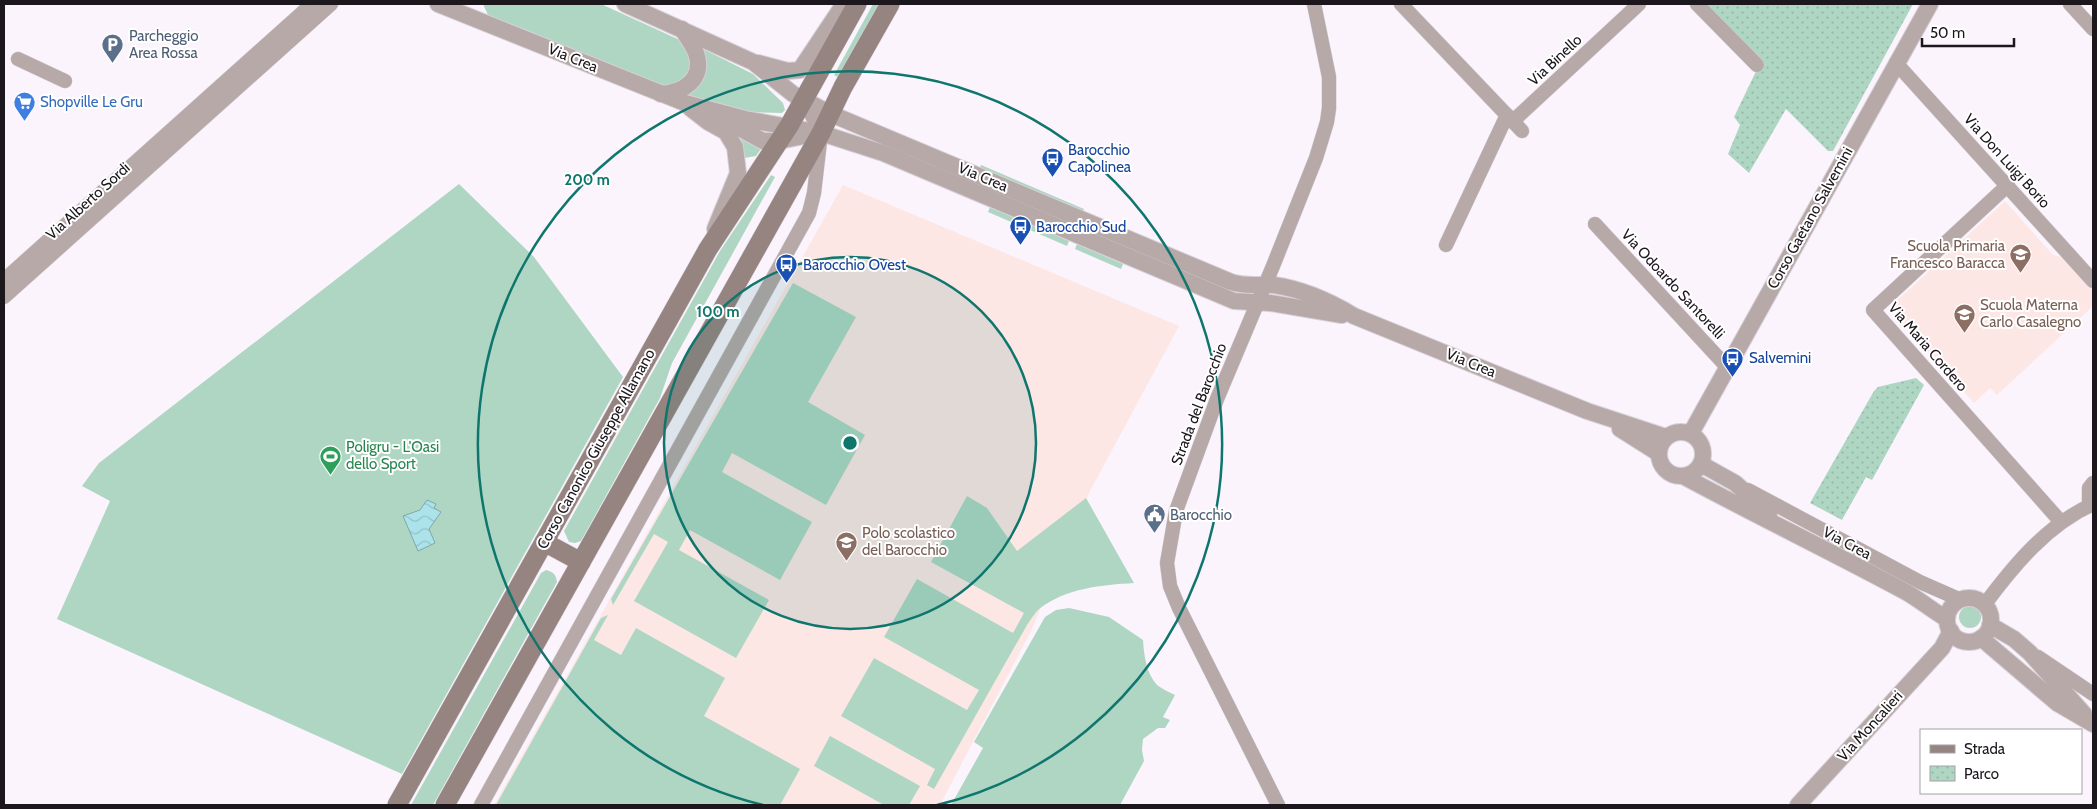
<svg xmlns="http://www.w3.org/2000/svg" width="2097" height="809" font-family="Cabin,sans-serif">
  <style>
    .education { fill: #fde7e4 }
    .grass { fill: #aed6c3 }
    .park { fill: url(#park-dots) }
    .water { fill: url(#water-waves); stroke: #81a6ad }
    .lines { fill: none; stroke-linecap: round; stroke-linejoin: round }
    .minor-casing { stroke: #d7d0d9; stroke-width: 15 }
    .tertiary-casing { stroke: #d7d0d9; stroke-width: 18 }
    .secondary-casing { stroke: #d7d0d9; stroke-width: 20 }
    .minor { stroke: #b6a9a7; stroke-width: 14 }
    .tertiary { stroke: #b6a9a7; stroke-width: 16 }
    .secondary { stroke: #968481; stroke-width: 19 }
    .ring { fill: none; stroke: #0f766e; stroke-width: 2.5 }
    .labels { text-anchor: middle; dominant-baseline: central; stroke-width: 4; stroke-linejoin: round; paint-order: stroke }
    .service-label { font-size: 15px; fill: #4e5e75; stroke: #fff; text-anchor: start }
    .street-label { font-size: 15px; fill: #1c161d; stroke: #fff }
    .shop-label { font-size: 15px; fill: #366cbe; stroke: #fff; text-anchor: start }
    .transit-label { font-size: 15px; fill: #164399; stroke: #fff; text-anchor: start }
    .education-label { font-size: 15px; fill: #785e54; stroke: #fff; text-anchor: start }
    .leisure-label { font-size: 15px; fill: #27864d; stroke: #fff; text-anchor: start }
    .centre { fill: #0f766e; stroke: #fff; stroke-width: 2.5 }
    .ring-label { font-size: 15px; text-anchor: middle; font-weight: bold; fill: #0f766e; stroke: #fff; stroke-width: 4; stroke-linejoin: round; paint-order: stroke }
  </style>
  <defs>
    <pattern id="park-dots" width="8" height="8" patternUnits="userSpaceOnUse" patternTransform="scale(1.25)"><rect width="8" height="8" fill="#aed6c3"/><path d="M2 2h.1M6 6h.1" fill="none" stroke="#95b7a7" stroke-width="1.8" stroke-linecap="round"/></pattern>
    <pattern id="water-waves" width="16" height="10" patternUnits="userSpaceOnUse" patternTransform="scale(1.25)"><rect width="16" height="10" fill="#ace3eb"/><path d="M0 5q4-4 8 0t8 0" fill="none" stroke="#93c2c9"/></pattern>
  </defs>
  <rect width="100%" height="100%" fill="#fbf4fd"/>
  <g class="education">
    <polygon points="843,185 1179,326 1090,491 1031,631 940,805 494,805"/>
    <polygon points="2005,201 2053,255 2061,257 2093,291 2093,306 1997,395 1990,388 1974,403 1888,309"/>
  </g>
  <g class="grass">
    <polygon points="483,4 601,4 682,41 688,47 691,73 669,89 495,22 488,15"/>
    <polygon points="873,4 880,4 839,78 834,75"/>
    <polygon points="699,47 753,74 783,103 785,110 782,113 749,112 679,96"/>
    <polygon points="737,135 763,146 756,156 744,158 743,147"/>
    <polygon points="981,165 1084,209 1082,213 979,170"/>
    <polygon points="771,175 775,177 672,363 660,398 581,541 575,543 569,542 564,531 720,251"/>
    <polygon points="459,184 534,257 623,377 402,774 57,619 110,501 82,486 99,463"/>
    <polygon points="990,207 1069,241 1067,246 988,212"/>
    <polygon points="1077,244 1123,264 1121,269 1075,249"/>
    <polygon points="793,283 856,317 808,402 865,435 826,505 732,453 722,472 812,522 780,580 690,530 679,550 769,600 736,658 634,601 668,542 654,534 613,605 611,599"/>
    <path d="M967,496L987,508L1017,551L1086,498L1134,583C1102,585 1066,588 1039,609C1035,613 1031,619 1027,625L934,789L927,785L935,769L841,716L874,658L967,710L979,690L884,637L917,579L1013,633L1024,613L931,562Z"/>
    <path d="M546,570C554,572 556,575 557,582L433,805H411L541,573Z"/>
    <circle cx="1970" cy="617" r="11"/>
    <path d="M1069,608L1109,617L1143,640C1144,655 1146,673 1157,685C1162,689 1169,692 1175,695L1163,717L1170,720L1165,728H1158L1143,739L1142,750L1144,761L1120,805H951L983,748L974,742L1045,617L1056,610Z"/>
    <polygon points="608,615 594,640 621,655 636,628 725,678 704,716 800,769 780,805 496,805 601,618"/>
    <polygon points="830,736 920,786 909,805 884,805 814,766"/>
  </g>
  <g class="park">
    <polygon points="1702,4 1913,4 1833,151 1828,151 1786,109 1749,173 1728,154 1740,125 1734,117 1760,63"/>
    <polygon points="1916,378 1924,385 1872,480 1866,477 1842,520 1810,503 1874,391 1878,387"/>
  </g>
  <polygon class="water" points="427,500 436,504 434,508 441,512 429,529 435,543 418,551 403,516 420,510"/>
  <g class="lines">
    <defs>
      <g id="minor">
        <polyline points="1401,4 1522,131"/>
        <polyline points="1697,4 1757,65"/>
        <polyline points="2070,4 2093,29"/>
        <polyline points="18,59 65,81"/>
        <polyline points="1896,63 2093,281"/>
        <polyline points="1513,121 1639,4"/>
        <polyline points="2008,185 1873,310 2061,522"/>
        <polyline points="1595,224 1727,367"/>
        <polyline points="1446,245 1507,115"/>
        <polyline points="4,280 312,4"/>
        <polyline points="4,297 331,4"/>
        <polyline points="1748,490 1920,582 1961,600"/>
        <polyline points="2089,506 2089,488 2093,483"/>
        <path d="M1985,604C2014,565 2047,525 2093,504"/>
        <polyline points="2038,657 2093,694"/>
        <polyline points="481,805 809,213 814,193 821,133 803,99"/>
        <polyline points="1278,805 1179,608 1170,586 1167,563 1176,511 1217,399 1273,266 1316,158 1327,122 1329,108 1329,77 1314,4"/>
      </g>
      <g id="tertiary">
        <polyline points="438,4 685,103 745,119 821,133 883,153 1234,301 1270,303 1342,315"/>
        <path d="M625,4L753,62L793,94L831,114L1231,282C1246,287 1259,284 1274,285C1301,289 1331,302 1354,316L1587,411L1666,437"/>
        <polyline points="758,63 788,71 800,70 844,4"/>
        <path d="M661,94C683,93 705,79 696,53C693,45 687,37 682,29"/>
        <polyline points="690,108 708,122 726,132 735,147 738,173 715,229"/>
        <polyline points="721,118 763,141 779,141 814,134"/>
        <polyline points="1620,429 1658,453"/>
        <circle cx="1681" cy="454" r="22"/>
        <polyline points="1691,433 1930,4"/>
        <polyline points="1701,464 1735,483 1769,514"/>
        <path d="M1683,476C1757,516 1832,552 1906,592C1920,600 1933,611 1947,619"/>
        <circle cx="1969" cy="620" r="22"/>
        <polyline points="1990,625 2014,639 2030,653 2084,714"/>
        <polyline points="1981,638 2057,703 2093,724"/>
        <polyline points="1798,805 1942,648 1951,631"/>
      </g>
      <g id="secondary">
        <polyline points="544,542 581,562"/>
        <polyline points="397,805 708,249 789,126 857,4"/>
        <polyline points="445,805 821,133 843,87 890,4"/>
      </g>
    </defs>
    <use href="#minor" class="minor-casing"/>
    <use href="#tertiary" class="tertiary-casing"/>
    <use href="#secondary" class="secondary-casing"/>
    <use href="#minor" class="minor"/>
    <use href="#tertiary" class="tertiary"/>
    <use href="#secondary" class="secondary"/>
  </g>
  <circle cx="850" cy="443" r="186" fill="#0f766e" fill-opacity=".12"/>
  <g class="ring">
    <circle cx="850" cy="443" r="186"/>
    <path d="M763 805A372 372 0 1 1 937 805"/>
  </g>
  <defs>
    <symbol id="parking-pin" viewBox="-11 -11 22 30"><path d="M0 17L-7.5 6A9.5 9.5 0 1 1 7.5 6Z" fill="#5c6f8a" stroke="#fff"/><path d="M-3.5-5.5H1a3.5 3.5 0 0 1 0 7H-1V5.5H-3.5ZM-1-3.4V-.6H.8a1.4 1.4 0 0 0 0-2.8Z" fill="#fff"/></symbol>
    <symbol id="supermarket-pin" viewBox="-11 -11 22 30"><path d="M0 17L-7.5 6A9.5 9.5 0 1 1 7.5 6Z" fill="#3f7fe0" stroke="#fff"/><path d="M-6-5.5h2.5l.6 2H6L4.5 2H-2.5L-4.4-4H-6ZM-1.5 3.2a1.3 1.3 0 1 0 .1 0ZM3 3.2a1.3 1.3 0 1 0 .1 0Z" fill="#fff"/></symbol>
    <symbol id="bus-pin" viewBox="-11 -11 22 30"><path d="M0 17L-7.5 6A9.5 9.5 0 1 1 7.5 6Z" fill="#1a4fb4" stroke="#fff"/><path d="M-5-6H5V4H4V6H2V4H-2V6H-4V4H-5ZM-3.5-4V0h7V-4ZM-3.5 1.2v1.5H-2V1.2ZM2 1.2v1.5H3.5V1.2Z" fill="#fff"/></symbol>
    <symbol id="school-pin" viewBox="-11 -11 22 30"><path d="M0 17L-7.5 6A9.5 9.5 0 1 1 7.5 6Z" fill="#8d6e63" stroke="#fff"/><path d="M0-5L7-2L0 1L-7-2ZM-4 1L0 2.5L4 1V4Q0 6-4 4Z" fill="#fff"/></symbol>
    <symbol id="stadium-pin" viewBox="-11 -11 22 30"><path d="M0 17L-7.5 6A9.5 9.5 0 1 1 7.5 6Z" fill="#2e9e5b" stroke="#fff"/><path d="M0-5a6.5 5 0 1 0 0 10a6.5 5 0 1 0 0-10ZM-3.5-1.8h7v3.6h-7Z" fill="#fff"/></symbol>
    <symbol id="civic-pin" viewBox="-11 -11 22 30"><path d="M0 17L-7.5 6A9.5 9.5 0 1 1 7.5 6Z" fill="#5c6f8a" stroke="#fff"/><path d="M-.6-6.5H3V-4.5H.6V-3L4-1V1h2V6H-6V1h2V-1L-.6-3ZM-1.2 2.5V6h2.4V2.5Z" fill="#fff"/></symbol>
  </defs>
  <g fill-rule="evenodd">
    <use href="#parking-pin" x="100" y="32" width="25" height="34"/>
    <use href="#supermarket-pin" x="12" y="90" width="25" height="34"/>
    <use href="#bus-pin" x="1040" y="146" width="25" height="34"/>
    <use href="#bus-pin" x="1008" y="214" width="25" height="34"/>
    <use href="#school-pin" x="2008" y="242" width="25" height="34"/>
    <use href="#bus-pin" x="774" y="252" width="25" height="34"/>
    <use href="#school-pin" x="1952" y="302" width="25" height="34"/>
    <use href="#bus-pin" x="1720" y="346" width="25" height="34"/>
    <use href="#stadium-pin" x="318" y="444" width="25" height="34"/>
    <use href="#civic-pin" x="1142" y="502" width="25" height="34"/>
    <use href="#school-pin" x="834" y="530" width="25" height="34"/>
  </g>
  <g class="labels">
    <g class="service-label">
      <text x="129" y="36">Parcheggio<tspan x="129" dy="17">Area Rossa</tspan></text>
      <text x="1170" y="515">Barocchio</text>
    </g>
    <g class="street-label">
      <text transform="translate(573 58) rotate(22)">Via Crea</text>
      <text transform="translate(1555 60) rotate(-43)">Via Binello</text>
      <text transform="translate(2007 161) rotate(48)">Via Don Luigi Borio</text>
      <text transform="translate(983 177) rotate(23)">Via Crea</text>
      <text transform="translate(88 201) rotate(-42)">Via Alberto Sordi</text>
      <text transform="translate(1810 218) rotate(-61)">Corso Gaetano Salvemini</text>
      <text transform="translate(1673 284) rotate(47)">Via Odoardo Santorelli</text>
      <text transform="translate(1928 347) rotate(49)">Via Maria Cordero</text>
      <text transform="translate(1471 363) rotate(22)">Via Crea</text>
      <text transform="translate(1199 404) rotate(-69)">Strada del Barocchio</text>
      <text transform="translate(596 449) rotate(-61)">Corso Canonico Giuseppe Allamano</text>
      <text transform="translate(1847 543) rotate(28)">Via Crea</text>
      <text transform="translate(1870 726) rotate(-48)">Via Moncalieri</text>
    </g>
    <g class="shop-label">
      <text x="40" y="102">Shopville Le Gru</text>
    </g>
    <g class="transit-label">
      <text x="1068" y="150">Barocchio<tspan x="1068" dy="17">Capolinea</tspan></text>
      <text x="1036" y="227">Barocchio Sud</text>
      <text x="803" y="265">Barocchio Ovest</text>
      <text x="1749" y="358">Salvemini</text>
    </g>
    <g class="education-label">
      <text x="2005" y="246" text-anchor="end">Scuola Primaria<tspan x="2005" dy="17">Francesco Baracca</tspan></text>
      <text x="1980" y="305">Scuola Materna<tspan x="1980" dy="17">Carlo Casalegno</tspan></text>
      <text x="862" y="533">Polo scolastico<tspan x="862" dy="17">del Barocchio</tspan></text>
    </g>
    <g class="leisure-label">
      <text x="346" y="447">Poligru - L'Oasi<tspan x="346" dy="17">dello Sport</tspan></text>
    </g>
  </g>
  <circle cx="850" cy="443" r="8" class="centre"/>
  <g class="ring-label">
    <text x="587" y="185">200 m</text>
    <text x="718" y="317">100 m</text>
  </g>
  <rect width="2097" height="809" fill="none" stroke="#1c161d" stroke-width="10"/>
  <rect x="1920" y="729" width="162" height="65" fill="#ffffff" stroke="#a4a2a5"/>
  <rect x="1930" y="745" width="25" height="8" fill="#968481" stroke="#a4a2a5"/>
  <text x="1964" y="754" font-size="15" fill="#1c161d">Strada</text>
  <rect x="1930" y="766" width="25" height="15" fill="url(#park-dots)" stroke="#a4a2a5"/>
  <text x="1964" y="779" font-size="15" fill="#1c161d">Parco</text>
  <path d="M1922 38v8h92v-8" fill="none" stroke="#1c161d" stroke-width="2.5"/>
  <text x="1930" y="38" font-size="15" fill="#1c161d" stroke="#ffffff" stroke-width="4" paint-order="stroke">50 m</text>
</svg>
